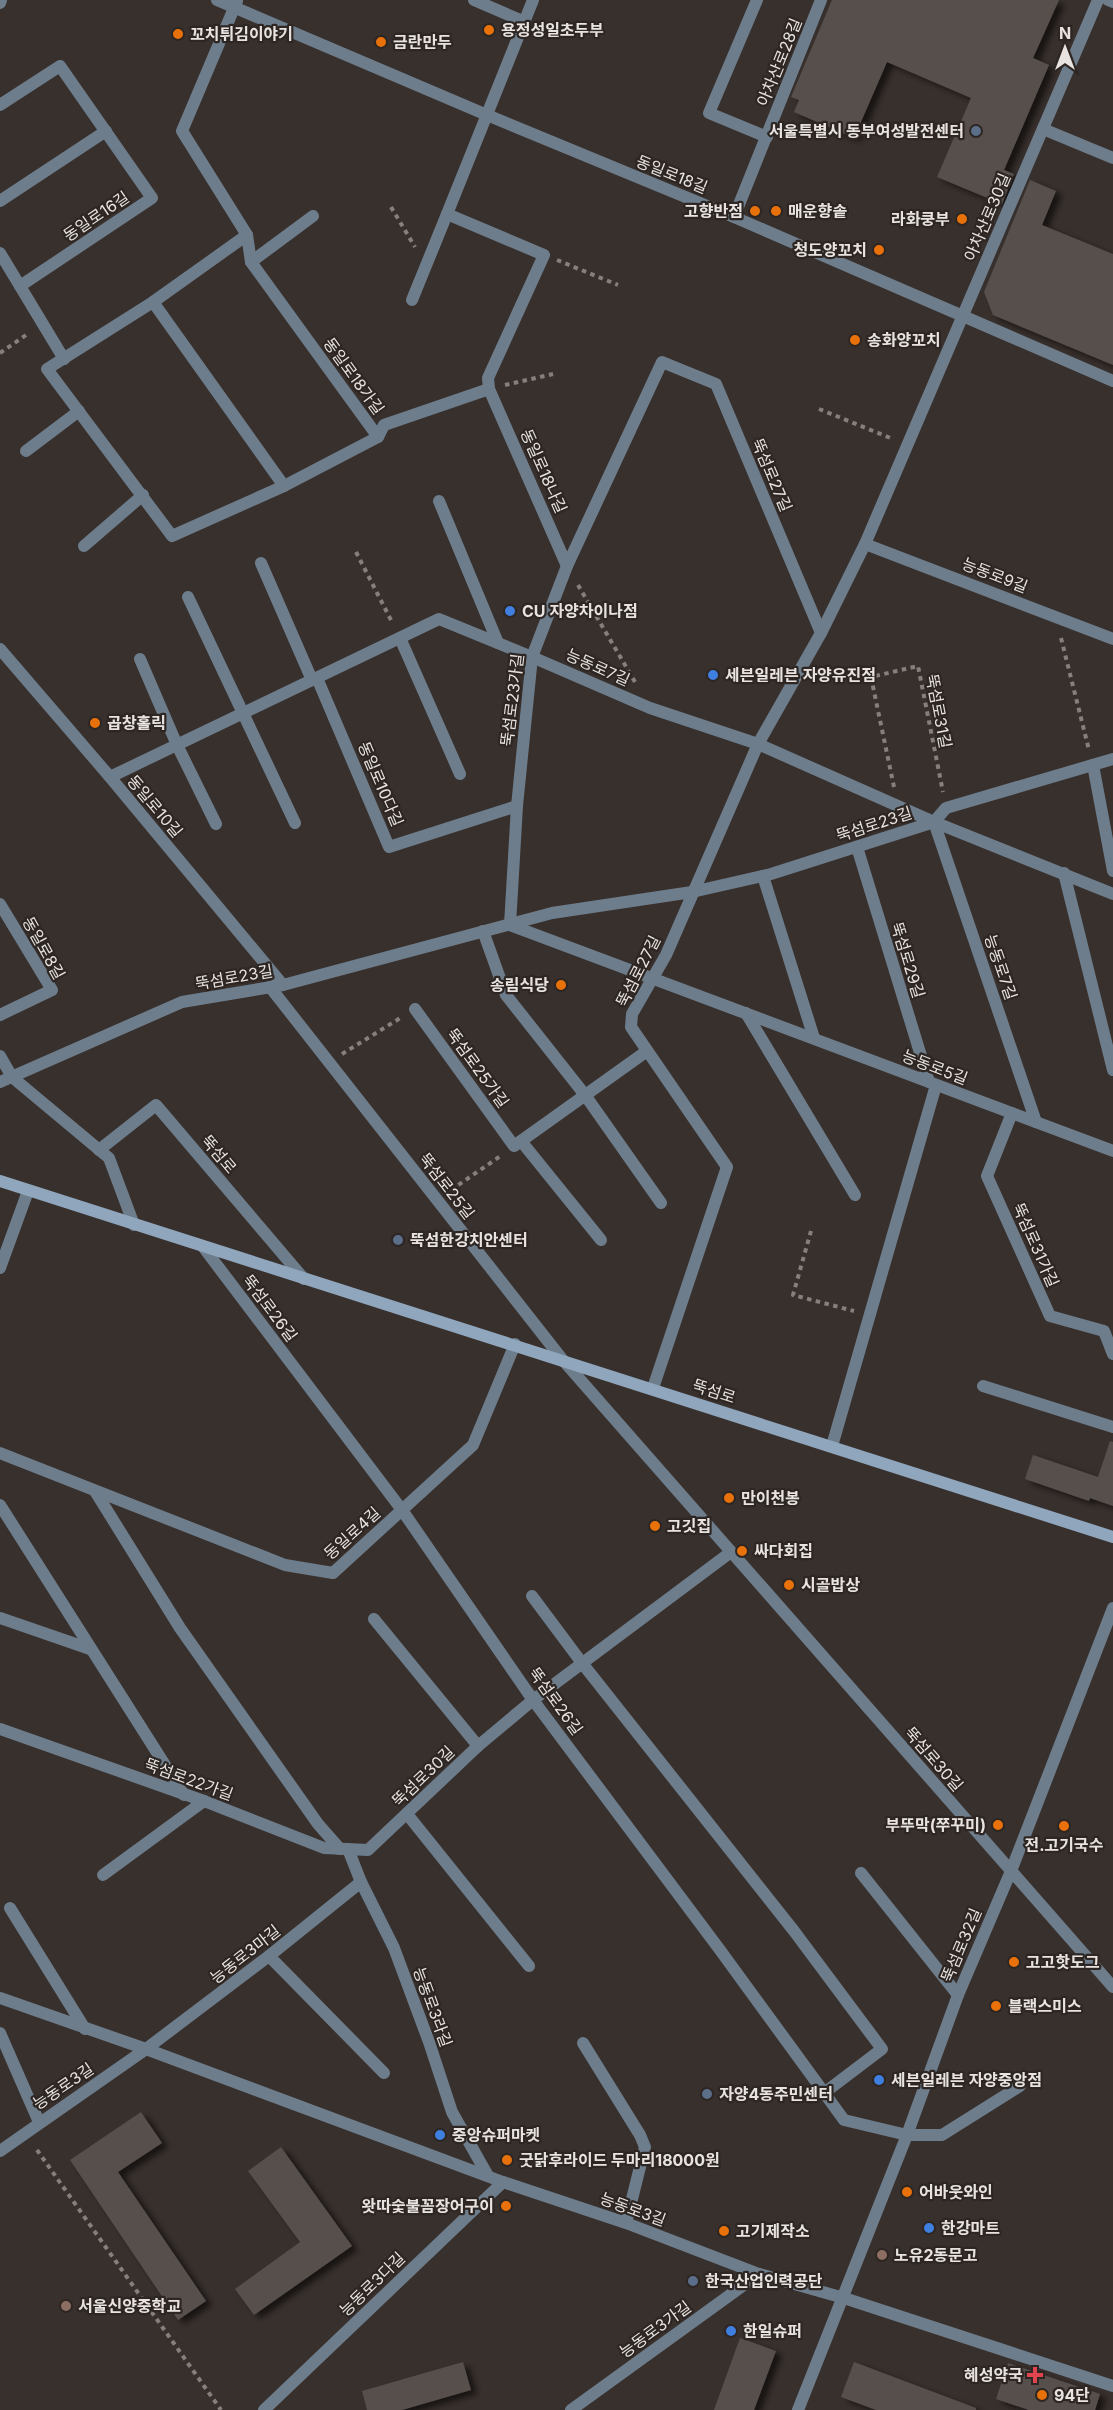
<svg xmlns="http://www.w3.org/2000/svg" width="1113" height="2410" font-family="Inter,'Noto Sans KR',sans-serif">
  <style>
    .building { fill: #574f4b; filter: url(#shadow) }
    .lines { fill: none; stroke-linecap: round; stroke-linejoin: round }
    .path { stroke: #867f7c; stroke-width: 4; stroke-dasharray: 4.5 4.5; stroke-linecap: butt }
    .minor { stroke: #6e7d8b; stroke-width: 12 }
    .secondary { stroke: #8fa6bd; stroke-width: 12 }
    .food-dot { fill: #e8710a; stroke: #2d2623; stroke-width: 2 }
    .service-dot { fill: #5c6f8a; stroke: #2d2623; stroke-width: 2 }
    .shop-dot { fill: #3f7fe0; stroke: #2d2623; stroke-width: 2 }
    .education-dot { fill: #8d6e63; stroke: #2d2623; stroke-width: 2 }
    .health-dot { fill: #e0444e; stroke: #2d2623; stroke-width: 2 }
    .labels { text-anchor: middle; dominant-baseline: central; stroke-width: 4.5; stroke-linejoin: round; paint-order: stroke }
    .poi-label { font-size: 16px; font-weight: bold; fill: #e8e3e0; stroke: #2d2623; text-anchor: start }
    .street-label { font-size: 16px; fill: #e8e3e0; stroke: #2d2623 }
  </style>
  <defs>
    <filter id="shadow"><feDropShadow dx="6" dy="4" stdDeviation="3" flood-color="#0009"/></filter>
  </defs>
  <rect width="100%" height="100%" fill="#38302d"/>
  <g class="building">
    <polygon points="832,0 1059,0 1033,58 1049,65 1004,170 1014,174 1002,204 937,177 971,98 887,62 854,138 794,112 799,100 791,97"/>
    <polygon points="1030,180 1056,191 1042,225 1113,254 1113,365 993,315 984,292"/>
    <polygon points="1110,1441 1113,1442 1113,1506 1090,1498 1089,1501 1025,1479 1033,1455 1098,1477"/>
    <polygon points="141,2112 162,2143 118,2172 206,2301 178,2320 70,2160"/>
    <polygon points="281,2147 352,2246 254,2315 235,2289 300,2242 248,2171"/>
    <polygon points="740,2338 776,2351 754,2410 714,2410"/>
    <polygon points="463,2362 471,2390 402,2410 367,2410 362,2391"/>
    <polygon points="854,2362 976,2408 976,2410 876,2410 841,2397"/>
    <polygon points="1008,2363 1100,2394 1095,2410 1029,2410 996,2399"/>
  </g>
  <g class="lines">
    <g class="path">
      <polyline points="391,207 415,247"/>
      <polyline points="557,260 618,285"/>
      <polyline points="0,353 29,333"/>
      <polyline points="505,385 553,374"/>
      <polyline points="819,409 893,439"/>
      <polyline points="356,552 393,624"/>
      <polyline points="578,585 635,682"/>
      <polyline points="1061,638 1089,750"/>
      <polyline points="894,787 871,677 918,666 943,792"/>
      <polyline points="342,1054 402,1017"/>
      <polyline points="451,1190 502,1155"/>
      <polyline points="811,1231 793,1295 854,1311"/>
      <polyline points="37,2150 221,2410"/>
    </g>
    <g class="minor">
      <polyline points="217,0 487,115 734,217 1113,381"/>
      <polyline points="474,0 525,22"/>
      <polyline points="533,0 447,214 544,255 488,378 489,389 567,566"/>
      <polyline points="757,0 709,113 767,137"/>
      <polyline points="1108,0 1113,2"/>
      <polyline points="237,1 182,131 247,235 251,262 378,437 384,425 489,389"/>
      <polyline points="0,3 1,0"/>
      <polyline points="0,105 60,66 152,198 20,286"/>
      <polyline points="1043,129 1113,158"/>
      <polyline points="0,201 106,131"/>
      <polyline points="734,217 821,0"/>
      <polyline points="247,235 153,302 47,369 172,536 284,486 378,437"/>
      <polyline points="0,253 64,359"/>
      <polyline points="251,262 313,216"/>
      <polyline points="412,300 447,214"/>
      <polyline points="153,302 284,486"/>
      <polyline points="26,451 79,411"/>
      <polyline points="439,501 498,643"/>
      <polyline points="865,544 1113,639"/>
      <polyline points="84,546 143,495"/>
      <polyline points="261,563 312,680"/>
      <polyline points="188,597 295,823"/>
      <polyline points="821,633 716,384 662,362 567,566 532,657 517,806 510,925 1113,1151"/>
      <polyline points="400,638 460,774"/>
      <polyline points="0,649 110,777 283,985"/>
      <polyline points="140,659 177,745 216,824"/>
      <polyline points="317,678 389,847 517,806"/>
      <polyline points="1093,765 1113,871"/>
      <polyline points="110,777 439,619 532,657 650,708 758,744 934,822 1113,894"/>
      <polyline points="934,822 1036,1122"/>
      <polyline points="857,847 929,1082"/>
      <polyline points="1064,873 1113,1070"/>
      <polyline points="763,876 814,1038"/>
      <polyline points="0,904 52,990 0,1015"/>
      <polyline points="483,931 506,995 585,1095 661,1203"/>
      <polyline points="270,987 562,1359 1113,1987"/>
      <polyline points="415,1009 514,1146 647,1051"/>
      <polyline points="746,1013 855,1195"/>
      <polyline points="0,1056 12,1077 109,1158 134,1225"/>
      <polyline points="0,1082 182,1002 283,985 552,913 692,892 771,874 934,822 946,808 1113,759"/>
      <polyline points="1012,1113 987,1176 1050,1316 1104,1331 1113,1354"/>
      <polyline points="521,1141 601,1240"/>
      <polyline points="99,1150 156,1105 304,1279"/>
      <polyline points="204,1248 402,1510 533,1700 720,1950 844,2120 907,2135 942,2135 1020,2086"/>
      <polyline points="0,1268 28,1191"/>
      <polyline points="983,1386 1113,1427"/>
      <polyline points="653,1388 727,1167 631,1027 632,1014 666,955 758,744 821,633 865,544 1098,0"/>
      <polyline points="832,1446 936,1085"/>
      <polyline points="0,1453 285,1565 333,1573 473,1445 515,1344"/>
      <polyline points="95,1491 180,1628 318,1824 340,1849"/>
      <polyline points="0,1505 184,1795"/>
      <polyline points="532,1596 582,1663 794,1931 882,2049 824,2093"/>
      <polyline points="0,1618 90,1649"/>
      <polyline points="374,1619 478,1746"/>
      <polyline points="0,1729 204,1801 324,1848 368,1850 478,1746 533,1700 731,1552"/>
      <polyline points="407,1814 529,1966"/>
      <polyline points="348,1849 361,1882 394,1948 429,2042 452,2112 488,2176"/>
      <polyline points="861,1873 958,1995"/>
      <polyline points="103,1875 204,1801"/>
      <polyline points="10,1908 85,2029"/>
      <polyline points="269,1956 384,2073"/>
      <polyline points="0,1998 146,2049 503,2182 626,2223 759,2274 844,2298 1113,2386"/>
      <polyline points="0,2033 39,2122"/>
      <polyline points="583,2043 640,2135 645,2147 626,2223"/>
      <polyline points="0,2151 146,2049 269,1956 361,1882"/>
      <polyline points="264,2410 503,2182"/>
      <polyline points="571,2410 759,2274"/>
      <polyline points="798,2410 907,2135 958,1995 1011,1871 1113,1608"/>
    </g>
    <polyline class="secondary" points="0,1181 1113,1537"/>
  </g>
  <g class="food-dot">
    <circle cx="489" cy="30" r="6"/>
    <circle cx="178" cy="34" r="6"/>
    <circle cx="381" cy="42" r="6"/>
    <circle cx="755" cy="211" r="6"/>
    <circle cx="776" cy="211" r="6"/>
    <circle cx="962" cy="219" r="6"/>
    <circle cx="879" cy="250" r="6"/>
    <circle cx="855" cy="340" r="6"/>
    <circle cx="95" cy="723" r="6"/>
    <circle cx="561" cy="985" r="6"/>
    <circle cx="729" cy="1498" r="6"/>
    <circle cx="655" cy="1526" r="6"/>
    <circle cx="742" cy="1551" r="6"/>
    <circle cx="789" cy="1585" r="6"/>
    <circle cx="998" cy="1825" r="6"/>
    <circle cx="1064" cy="1826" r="6"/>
    <circle cx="1014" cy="1962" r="6"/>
    <circle cx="996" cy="2006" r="6"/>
    <circle cx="507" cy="2160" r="6"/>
    <circle cx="907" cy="2192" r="6"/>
    <circle cx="506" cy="2206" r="6"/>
    <circle cx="724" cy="2231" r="6"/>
    <circle cx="1042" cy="2395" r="6"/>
  </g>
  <g class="service-dot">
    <circle cx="976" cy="131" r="6"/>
    <circle cx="398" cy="1240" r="6"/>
    <circle cx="707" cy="2094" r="6"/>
    <circle cx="693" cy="2281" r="6"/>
  </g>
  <g class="shop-dot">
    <circle cx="510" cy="611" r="6"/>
    <circle cx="713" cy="675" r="6"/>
    <circle cx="879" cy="2080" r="6"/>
    <circle cx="440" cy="2135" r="6"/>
    <circle cx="929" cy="2228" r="6"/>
    <circle cx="731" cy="2331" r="6"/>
  </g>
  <g class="education-dot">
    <circle cx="882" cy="2255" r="6"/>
    <circle cx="66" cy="2306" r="6"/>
  </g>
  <path class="health-dot" d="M1032 2366h6v6h6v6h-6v6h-6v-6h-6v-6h6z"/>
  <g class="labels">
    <g class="poi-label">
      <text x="501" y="30">용정성일초두부</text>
      <text x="190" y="34">꼬치튀김이야기</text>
      <text x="393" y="42">금란만두</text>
      <text x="964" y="131" text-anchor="end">서울특별시 동부여성발전센터</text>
      <text x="743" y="211" text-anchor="end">고향반점</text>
      <text x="788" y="211">매운향솥</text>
      <text x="950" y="219" text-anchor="end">라화쿵부</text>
      <text x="867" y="250" text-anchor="end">청도양꼬치</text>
      <text x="867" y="340">송화양꼬치</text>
      <text x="522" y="611">CU 자양차이나점</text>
      <text x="725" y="675">세븐일레븐 자양유진점</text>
      <text x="107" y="723">곱창홀릭</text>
      <text x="549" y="985" text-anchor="end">송림식당</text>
      <text x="410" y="1240">뚝섬한강치안센터</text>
      <text x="741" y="1498">만이천봉</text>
      <text x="667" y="1526">고깃집</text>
      <text x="754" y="1551">싸다회집</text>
      <text x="801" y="1585">시골밥상</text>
      <text x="986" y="1825" text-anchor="end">부뚜막(쭈꾸미)</text>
      <text x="1064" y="1845" text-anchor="middle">전.고기국수</text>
      <text x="1026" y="1962">고고핫도그</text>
      <text x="1008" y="2006">블랙스미스</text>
      <text x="891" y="2080">세븐일레븐 자양중앙점</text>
      <text x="719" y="2094">자양4동주민센터</text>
      <text x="452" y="2135">중앙슈퍼마켓</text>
      <text x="519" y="2160">굿닭후라이드 두마리18000원</text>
      <text x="919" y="2192">어바웃와인</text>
      <text x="494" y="2206" text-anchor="end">왓따숯불꼼장어구이</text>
      <text x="941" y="2228">한강마트</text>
      <text x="736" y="2231">고기제작소</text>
      <text x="894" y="2255">노유2동문고</text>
      <text x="705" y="2281">한국산업인력공단</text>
      <text x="78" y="2306">서울신양중학교</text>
      <text x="743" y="2331">한일슈퍼</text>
      <text x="1023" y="2375" text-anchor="end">혜성약국</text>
      <text x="1054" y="2395">94단</text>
    </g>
    <g class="street-label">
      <text transform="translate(779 62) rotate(-68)">아차산로28길</text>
      <text transform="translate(672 174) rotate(22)">동일로18길</text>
      <text transform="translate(96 216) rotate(-34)">동일로16길</text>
      <text transform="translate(987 217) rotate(-67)">아차산로30길</text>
      <text transform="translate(354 376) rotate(54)">동일로18가길</text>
      <text transform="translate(544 471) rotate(66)">동일로18나길</text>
      <text transform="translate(772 475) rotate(67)">뚝섬로27길</text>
      <text transform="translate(995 575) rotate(21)">능동로9길</text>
      <text transform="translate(598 667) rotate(24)">능동로7길</text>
      <text transform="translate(512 700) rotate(-83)">뚝섬로23가길</text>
      <text transform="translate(939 711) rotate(79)">뚝섬로31길</text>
      <text transform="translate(381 784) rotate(67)">동일로10다길</text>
      <text transform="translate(155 806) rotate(50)">동일로10길</text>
      <text transform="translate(874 824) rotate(-18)">뚝섬로23길</text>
      <text transform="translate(44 948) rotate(61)">동일로8길</text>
      <text transform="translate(908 960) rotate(73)">뚝섬로29길</text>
      <text transform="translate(1001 967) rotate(71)">능동로7길</text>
      <text transform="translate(638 971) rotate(-63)">뚝섬로27길</text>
      <text transform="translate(234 977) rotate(-10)">뚝섬로23길</text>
      <text transform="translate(935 1067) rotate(21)">능동로5길</text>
      <text transform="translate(478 1068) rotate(54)">뚝섬로25가길</text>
      <text transform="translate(219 1154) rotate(50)">뚝섬로</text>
      <text transform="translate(447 1186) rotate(52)">뚝섬로25길</text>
      <text transform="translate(1036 1245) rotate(66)">뚝섬로31가길</text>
      <text transform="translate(270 1308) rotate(53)">뚝섬로26길</text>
      <text transform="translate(714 1391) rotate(18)">뚝섬로</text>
      <text transform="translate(352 1533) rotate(-42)">동일로4길</text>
      <text transform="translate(556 1701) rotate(54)">뚝섬로26길</text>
      <text transform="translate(934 1759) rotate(49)">뚝섬로30길</text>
      <text transform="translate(423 1776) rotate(-44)">뚝섬로30길</text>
      <text transform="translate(189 1779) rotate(20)">뚝섬로22가길</text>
      <text transform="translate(961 1945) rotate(-67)">뚝섬로32길</text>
      <text transform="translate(245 1954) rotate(-38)">능동로3마길</text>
      <text transform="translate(433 2007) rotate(70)">능동로3라길</text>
      <text transform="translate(63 2086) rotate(-34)">능동로3길</text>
      <text transform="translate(633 2209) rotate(20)">능동로3길</text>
      <text transform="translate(372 2284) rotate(-44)">능동로3다길</text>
      <text transform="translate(655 2329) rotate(-36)">능동로3가길</text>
    </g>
  </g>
  <g transform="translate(1065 48)" stroke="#2d2623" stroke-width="4.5" paint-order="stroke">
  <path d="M0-4.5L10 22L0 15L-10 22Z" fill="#e8e3e0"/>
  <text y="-9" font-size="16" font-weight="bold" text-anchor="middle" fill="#e8e3e0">N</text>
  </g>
</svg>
